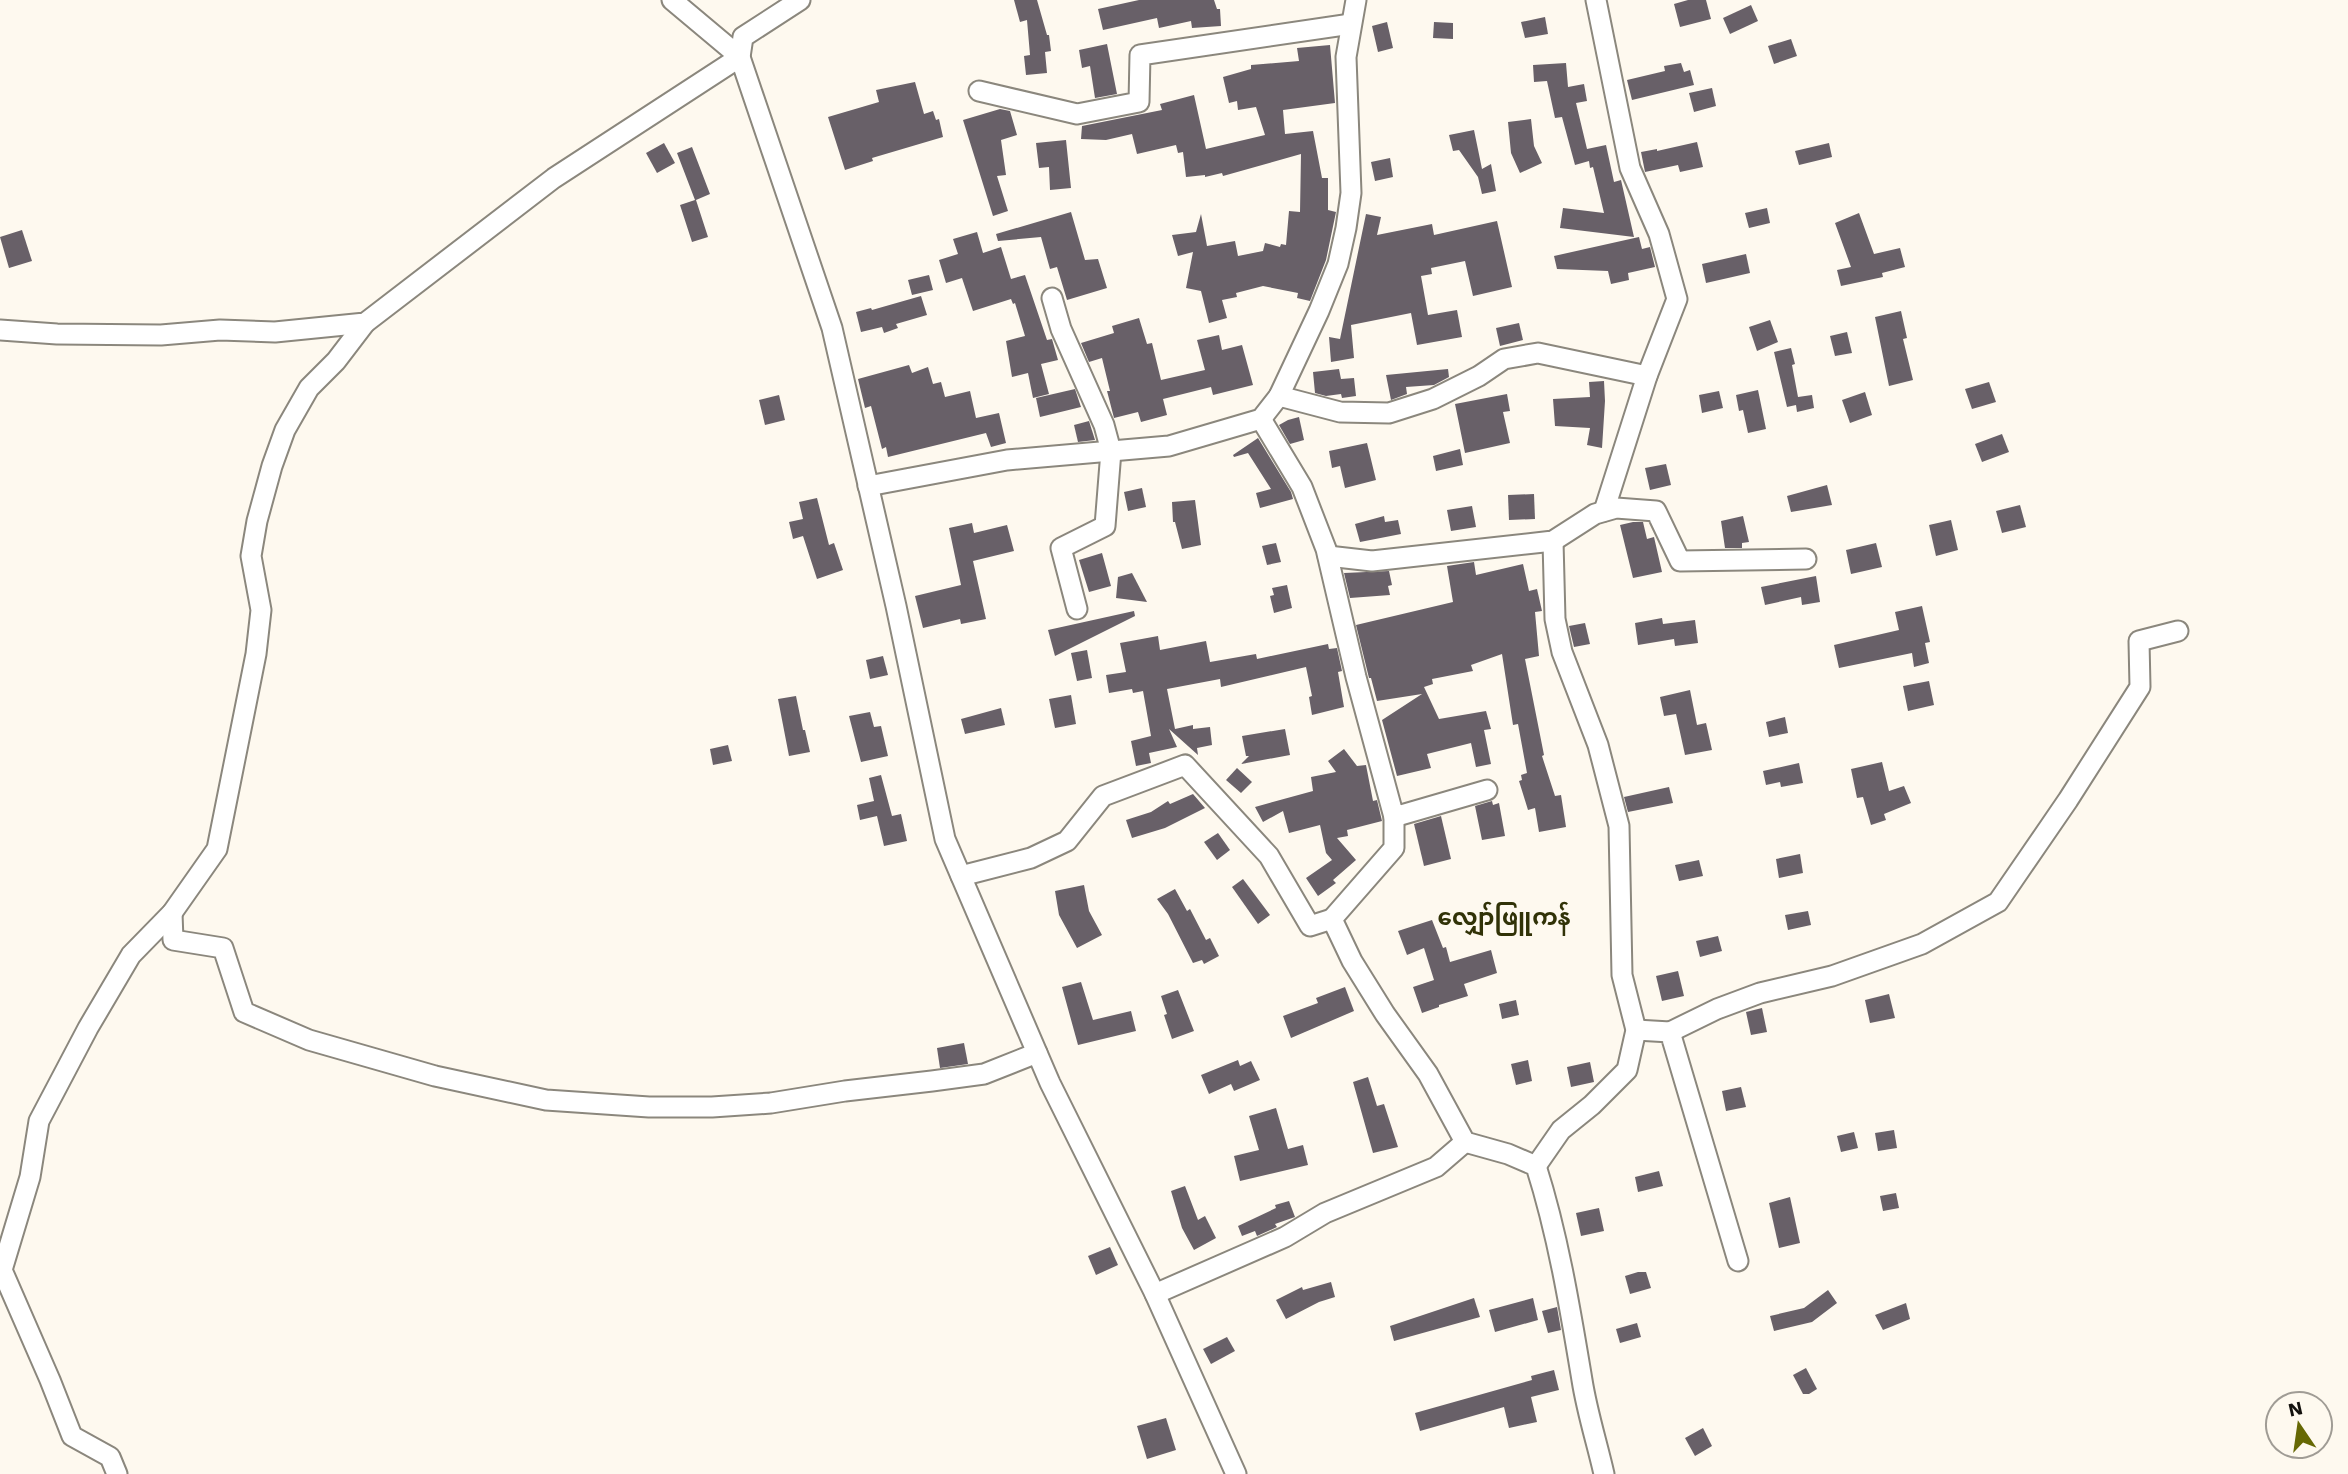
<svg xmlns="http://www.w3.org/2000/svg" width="2348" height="1474" font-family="'Work Sans','Noto Sans Myanmar',sans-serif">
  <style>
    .building { fill: #686068 }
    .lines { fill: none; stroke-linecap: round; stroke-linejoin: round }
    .street-casing { stroke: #8b877d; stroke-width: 23 }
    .street { stroke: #fff; stroke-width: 19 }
    .labels { text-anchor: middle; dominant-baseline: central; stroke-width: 6; stroke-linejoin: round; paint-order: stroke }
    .quarter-label { font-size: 23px; font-weight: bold; fill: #313207; stroke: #fef9ef }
  </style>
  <rect width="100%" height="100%" fill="#fef9ef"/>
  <g class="building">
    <polygon points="1014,0 1037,0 1047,35 1049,35 1051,51 1045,52 1047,73 1026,75 1024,56 1030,55 1027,20 1020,22"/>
    <polygon points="1139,0 1214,0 1217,9 1220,9 1221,26 1192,28 1191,21 1159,28 1157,18 1103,30 1098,9"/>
    <polygon points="1688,0 1706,0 1711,19 1680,27 1674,4"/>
    <polygon points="1751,5 1758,21 1730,34 1723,18"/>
    <polygon points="1545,17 1548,34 1525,38 1521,22"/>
    <polygon points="1387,22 1393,48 1378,52 1372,26"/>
    <polygon points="1434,22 1453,23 1453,39 1433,38"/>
    <polygon points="1791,39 1797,56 1774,64 1768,46"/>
    <polygon points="1107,44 1117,94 1095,98 1090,66 1082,68 1079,50"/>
    <polygon points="1330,45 1335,103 1283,110 1285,134 1313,131 1322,178 1328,178 1328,210 1336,212 1326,260 1310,301 1297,298 1298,293 1263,286 1236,293 1237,297 1222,300 1227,318 1209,323 1201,291 1186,288 1193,252 1178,256 1172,235 1196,232 1201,214 1207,246 1235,241 1238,256 1263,251 1265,243 1280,247 1281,244 1286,245 1289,211 1300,212 1301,154 1223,176 1222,173 1205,177 1205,175 1186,177 1183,152 1178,153 1176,145 1137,154 1132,134 1106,140 1081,139 1082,126 1162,110 1160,104 1194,95 1206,149 1265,135 1256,107 1238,110 1237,101 1229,103 1223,77 1251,69 1251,65 1299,61 1297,48"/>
    <polygon points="1566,63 1568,87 1584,84 1587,101 1576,103 1587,149 1606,145 1614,182 1621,180 1634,237 1560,228 1563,208 1604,213 1593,167 1590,168 1589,161 1575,165 1562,117 1555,118 1547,81 1534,82 1533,65"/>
    <polygon points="1681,63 1684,72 1690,70 1694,85 1632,100 1627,80 1665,71 1664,66"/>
    <polygon points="915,82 924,114 933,111 936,120 939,119 943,137 872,158 873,161 845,170 828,117 879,102 876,90"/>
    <polygon points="1712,88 1716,106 1694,112 1689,93"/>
    <polygon points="1000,109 1010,111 1017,135 1001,140 1006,175 997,176 1008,211 993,216 963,120"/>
    <polygon points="1531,119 1534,146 1542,163 1520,173 1511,153 1508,122"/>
    <polygon points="1474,130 1482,169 1491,164 1496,191 1482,194 1478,177 1459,150 1453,151 1449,135"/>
    <polygon points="1066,140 1071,188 1050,190 1049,167 1039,168 1036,143"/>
    <polygon points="1697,142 1703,167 1680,172 1678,165 1645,172 1641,152 1657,149 1657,151"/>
    <polygon points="664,143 675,163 657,173 646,153"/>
    <polygon points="1829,143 1832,157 1799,165 1795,151"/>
    <polygon points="692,147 710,194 696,200 708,237 692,242 680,205 695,200 677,153"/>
    <polygon points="1390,158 1393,177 1375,181 1371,162"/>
    <polygon points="1767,208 1770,223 1749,228 1745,213"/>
    <polygon points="1071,212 1085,260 1098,259 1107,288 1067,300 1057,267 1050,269 1041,237 998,241 996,234"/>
    <polygon points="1859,213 1874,254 1900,248 1905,267 1882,273 1883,277 1841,286 1837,270 1851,267 1835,223"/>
    <polygon points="1366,214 1381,217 1377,235 1432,224 1434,235 1497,221 1512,287 1473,296 1465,261 1431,268 1432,274 1421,276 1428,315 1457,310 1462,337 1417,345 1411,313 1351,325 1354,358 1331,362 1329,337 1340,339"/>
    <polygon points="22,230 32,261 9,268 0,237"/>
    <polygon points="977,232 983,253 1001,247 1011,279 1025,275 1047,340 1052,339 1058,360 1041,364 1049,394 1033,398 1028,373 1012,377 1006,341 1025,336 1015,303 1013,304 1011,299 973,311 962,278 946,283 939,260 958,254 953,239"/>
    <polygon points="1639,237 1642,249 1650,247 1655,267 1628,273 1629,280 1611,284 1608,271 1557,269 1554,256"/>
    <polygon points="1746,254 1750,273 1706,283 1702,264"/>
    <polygon points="929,275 933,290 912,295 908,280"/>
    <polygon points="921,296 927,315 896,324 898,328 884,333 882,327 861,332 856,312 871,308 872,310"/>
    <polygon points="1901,311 1907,338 1903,339 1913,380 1889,386 1875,317"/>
    <polygon points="1139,318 1147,344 1152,343 1161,380 1205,370 1197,340 1219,335 1222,350 1242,345 1253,385 1213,395 1211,387 1163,399 1167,415 1141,422 1138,412 1114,418 1107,391 1110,391 1102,358 1089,362 1081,343 1114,333 1112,326"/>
    <polygon points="1770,320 1778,342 1757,351 1749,327"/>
    <polygon points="1519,323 1523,340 1500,346 1496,328"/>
    <polygon points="1847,332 1852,353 1835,356 1830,336"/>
    <polygon points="1791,348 1795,364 1792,365 1798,397 1812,395 1814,408 1797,412 1796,405 1787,407 1774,352"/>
    <polygon points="909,365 912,373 928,367 933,384 941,382 945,397 970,391 976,418 999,413 1006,443 991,447 986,433 888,457 886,447 882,449 871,406 865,408 858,379"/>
    <polygon points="1339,369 1341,379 1354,378 1356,396 1342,398 1341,394 1326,396 1315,393 1313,372"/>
    <polygon points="1448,369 1449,377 1434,385 1406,387 1407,394 1391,400 1386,375"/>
    <polygon points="1604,381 1605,401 1602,448 1587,445 1590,428 1555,426 1553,399 1590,397 1589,382"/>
    <polygon points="1989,382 1996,402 1972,409 1965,389"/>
    <polygon points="1075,389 1081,407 1040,417 1036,398"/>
    <polygon points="1758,390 1766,429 1748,433 1743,410 1739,411 1736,395"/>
    <polygon points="1719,391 1723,408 1702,413 1699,395"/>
    <polygon points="1865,392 1872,415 1850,423 1842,400"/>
    <polygon points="1507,394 1510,411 1503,412 1510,443 1465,453 1455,404"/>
    <polygon points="779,395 785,420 765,425 759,400"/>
    <polygon points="1299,417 1304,440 1290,444 1279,425 1288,420"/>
    <polygon points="1089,421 1095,440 1078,442 1074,425"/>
    <polygon points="2002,434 2009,452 1982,462 1975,444"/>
    <polygon points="1258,438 1291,492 1293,499 1260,508 1256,493 1271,489 1248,453 1234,457 1233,455"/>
    <polygon points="1367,443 1376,480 1345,488 1340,466 1332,468 1329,451"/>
    <polygon points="1460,449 1463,465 1436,471 1433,456"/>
    <polygon points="1666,464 1671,485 1650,490 1645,468"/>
    <polygon points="1827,485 1832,505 1791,512 1787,496"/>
    <polygon points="1142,488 1146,507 1128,511 1124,492"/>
    <polygon points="1534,494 1535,519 1509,520 1508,495"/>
    <polygon points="817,498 829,545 834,543 843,570 817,579 803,536 793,539 789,522 803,519 799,502"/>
    <polygon points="1195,500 1201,545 1182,549 1175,522 1173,522 1172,502"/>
    <polygon points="2020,505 2026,527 2002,533 1996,511"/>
    <polygon points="1472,506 1476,527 1451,531 1447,510"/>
    <polygon points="1384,516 1385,522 1398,520 1401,534 1360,542 1355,524"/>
    <polygon points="1743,516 1749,542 1742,543 1742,548 1725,548 1721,521"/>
    <polygon points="1951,520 1958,550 1936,556 1929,525"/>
    <polygon points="1633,522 1643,522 1647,539 1654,537 1662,572 1633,578 1620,525"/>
    <polygon points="972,523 974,533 1007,525 1014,551 973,561 986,619 961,624 960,619 923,628 915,596 961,585 949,528"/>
    <polygon points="1276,543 1281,562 1267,565 1262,546"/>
    <polygon points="1876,543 1882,567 1851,574 1846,550"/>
    <polygon points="1102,553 1111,586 1089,592 1079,560"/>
    <polygon points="1474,562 1476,575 1523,564 1529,591 1537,589 1542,611 1535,612 1539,656 1525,659 1544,755 1542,756 1555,796 1561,795 1566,827 1539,832 1535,808 1528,810 1519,781 1522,780 1521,775 1527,773 1518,724 1513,725 1502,654 1471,665 1473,671 1432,679 1433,684 1424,687 1439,719 1486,711 1491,729 1484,730 1491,764 1476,767 1471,743 1427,754 1431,768 1397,776 1382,720 1422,694 1377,701 1371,678 1369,678 1356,625 1453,602 1447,566"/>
    <polygon points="1389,571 1392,585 1388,586 1390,595 1350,598 1344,573"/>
    <polygon points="1132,573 1147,602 1116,598 1118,577"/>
    <polygon points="1816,576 1820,602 1802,605 1801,597 1765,605 1761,587"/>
    <polygon points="1287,585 1292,608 1274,613 1270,596 1274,595 1272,588"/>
    <polygon points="1922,606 1930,642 1925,643 1929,663 1914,667 1912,653 1839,668 1834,645 1899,630 1895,612"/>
    <polygon points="1134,611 1135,616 1055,656 1048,630"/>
    <polygon points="1662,618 1663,624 1695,620 1698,643 1675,646 1674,639 1638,645 1635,623"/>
    <polygon points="1585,623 1590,644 1574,647 1569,626"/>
    <polygon points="1158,636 1160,650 1206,641 1210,662 1256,654 1257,659 1328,644 1329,649 1337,648 1342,671 1338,672 1344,707 1312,715 1309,697 1312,696 1306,667 1221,687 1220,679 1167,689 1175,729 1193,725 1193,729 1210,727 1212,745 1197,748 1198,755 1169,729 1177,747 1149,753 1151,763 1136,766 1131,741 1151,736 1143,691 1133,693 1132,689 1109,693 1106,675 1126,672 1120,643"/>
    <polygon points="1087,650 1092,678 1077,681 1071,653"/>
    <polygon points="883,656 888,675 870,679 866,660"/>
    <polygon points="1929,681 1934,705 1908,711 1903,686"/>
    <polygon points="1690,690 1697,725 1706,723 1712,750 1685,755 1676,714 1664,716 1660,697"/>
    <polygon points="1071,695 1076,724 1055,728 1049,699"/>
    <polygon points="796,696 803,730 805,730 810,752 789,756 778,699"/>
    <polygon points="1001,708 1005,725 965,734 961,719"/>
    <polygon points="870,712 874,727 881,726 888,756 861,762 849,716"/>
    <polygon points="1785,717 1788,733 1769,737 1766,722"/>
    <polygon points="1285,729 1290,755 1241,764 1249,756 1246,756 1242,736"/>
    <polygon points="728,745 732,761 713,765 710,749"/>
    <polygon points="1344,749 1357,766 1366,765 1373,801 1377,800 1382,821 1347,830 1348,836 1337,838 1356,860 1333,880 1336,883 1318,896 1306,878 1332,860 1326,853 1320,825 1289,833 1283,811 1263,822 1255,807 1313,791 1311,777 1336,772 1328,761"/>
    <polygon points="1882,762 1889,791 1904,786 1911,803 1884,814 1886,820 1871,825 1863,797 1857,798 1851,769"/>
    <polygon points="1799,763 1803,783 1781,787 1780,782 1766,785 1763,771"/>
    <polygon points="1237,768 1252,782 1241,793 1226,780"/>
    <polygon points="881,775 892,816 901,814 907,841 884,846 877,816 860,820 857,805 874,801 869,778"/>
    <polygon points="1669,787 1673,803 1628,812 1624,797"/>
    <polygon points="1193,794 1205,808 1165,828 1132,838 1126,820 1151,812 1168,801 1170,804"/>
    <polygon points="1492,801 1493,805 1499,803 1505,836 1482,840 1475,806"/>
    <polygon points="1441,816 1451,859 1424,866 1414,824"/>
    <polygon points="1218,833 1230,850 1217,860 1204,842"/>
    <polygon points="1800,854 1803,873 1779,878 1776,859"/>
    <polygon points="1699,860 1703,876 1679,881 1675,865"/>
    <polygon points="1243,879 1270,915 1258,924 1232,887"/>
    <polygon points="1084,885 1089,911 1102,935 1077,948 1059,915 1055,891"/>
    <polygon points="1175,889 1187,911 1190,909 1206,940 1210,938 1219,956 1204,964 1202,960 1193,963 1168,914 1157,899"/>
    <polygon points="1808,911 1811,925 1788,930 1785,915"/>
    <polygon points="1432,920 1443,948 1446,947 1450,962 1491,950 1497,973 1464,984 1468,996 1439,1005 1439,1007 1422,1013 1413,987 1434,980 1424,948 1407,955 1398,931"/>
    <polygon points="1718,936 1722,951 1700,957 1696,941"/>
    <polygon points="1678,971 1684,996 1662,1001 1656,976"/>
    <polygon points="1081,982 1093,1020 1131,1011 1136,1031 1078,1045 1062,987"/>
    <polygon points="1345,987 1354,1011 1291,1038 1283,1016 1318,1003 1316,998"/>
    <polygon points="1178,990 1194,1031 1172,1039 1164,1015 1167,1014 1161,996"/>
    <polygon points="1889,994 1895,1018 1870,1023 1865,1000"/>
    <polygon points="1516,1000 1519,1015 1502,1019 1499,1004"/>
    <polygon points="1762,1008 1767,1032 1751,1035 1746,1012"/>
    <polygon points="964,1043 968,1064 940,1068 937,1048"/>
    <polygon points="1238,1060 1240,1066 1251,1061 1260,1080 1234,1091 1231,1084 1209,1094 1201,1075"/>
    <polygon points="1528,1060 1532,1081 1516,1085 1511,1064"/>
    <polygon points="1590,1062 1594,1082 1571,1087 1567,1067"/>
    <polygon points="1368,1077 1377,1106 1384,1104 1398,1147 1373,1153 1353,1082"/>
    <polygon points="1741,1087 1746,1107 1726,1111 1722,1091"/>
    <polygon points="1276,1108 1288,1149 1303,1145 1308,1165 1240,1181 1234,1156 1259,1150 1249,1116"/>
    <polygon points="1894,1130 1897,1148 1878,1151 1875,1133"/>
    <polygon points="1854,1132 1858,1148 1841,1152 1837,1136"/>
    <polygon points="1659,1171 1663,1186 1638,1192 1635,1177"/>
    <polygon points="1185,1186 1198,1220 1205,1216 1216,1238 1194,1250 1182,1228 1171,1191"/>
    <polygon points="1896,1193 1899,1208 1883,1211 1880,1196"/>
    <polygon points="1790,1197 1800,1243 1779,1248 1769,1203"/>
    <polygon points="1289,1201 1295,1217 1275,1224 1277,1227 1257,1236 1255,1231 1242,1236 1238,1226 1276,1208 1275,1205"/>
    <polygon points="1599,1208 1604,1231 1581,1236 1576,1213"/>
    <polygon points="1110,1247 1118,1265 1096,1275 1088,1256"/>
    <polygon points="1638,1272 1646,1272 1651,1288 1630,1294 1625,1276"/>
    <polygon points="1331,1282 1335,1297 1319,1302 1286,1319 1276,1300 1302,1287 1303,1290"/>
    <polygon points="1828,1290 1837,1303 1812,1322 1774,1331 1770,1316 1804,1308"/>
    <polygon points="1474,1298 1480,1317 1394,1341 1390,1326"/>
    <polygon points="1533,1298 1538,1320 1495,1332 1489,1310"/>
    <polygon points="1906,1303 1910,1319 1883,1330 1875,1315"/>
    <polygon points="1557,1307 1561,1330 1548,1333 1542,1311"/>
    <polygon points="1637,1323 1641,1337 1620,1343 1616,1329"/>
    <polygon points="1227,1337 1235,1351 1211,1364 1203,1349"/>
    <polygon points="1806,1368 1817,1389 1809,1394 1803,1394 1793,1375"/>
    <polygon points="1554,1370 1559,1390 1531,1397 1537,1422 1509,1428 1504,1407 1420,1431 1415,1413 1532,1380 1531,1376"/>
    <polygon points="1166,1418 1176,1450 1147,1459 1137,1426"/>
    <polygon points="1703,1428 1712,1446 1695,1456 1685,1438"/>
  </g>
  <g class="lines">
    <defs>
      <g id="street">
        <polyline points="672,0 740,57 832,328 896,606 945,839 1050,1083 1155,1294 1236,1474"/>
        <polyline points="1596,0 1630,168 1659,234 1677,299 1647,376 1604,511"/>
        <polyline points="979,91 1077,114 1139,102 1140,55 1351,24"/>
        <polyline points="1052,298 1061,329 1104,425 1111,451 1105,526 1061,548 1077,609"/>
        <polyline points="0,330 57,334 161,335 220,330 275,332 365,323 554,178 740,57 743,37 800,0"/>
        <polyline points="1279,396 1340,412 1389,413 1433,399 1479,376 1504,359 1538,353 1647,376"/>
        <polyline points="1261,419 1302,487 1326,549 1356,677 1394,817 1487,790"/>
        <polyline points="868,486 1007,460 1169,446 1261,419 1279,396 1319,311 1338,264 1346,228 1351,193 1346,57 1356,0"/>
        <polyline points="1328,556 1372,561 1553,541 1595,514 1616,508 1656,511 1680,561 1806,559"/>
        <path d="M1394,817V848L1332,919L1352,961L1385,1014L1428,1074L1465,1142L1508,1154L1536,1166C1558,1235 1570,1308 1582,1380C1587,1412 1597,1443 1604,1474"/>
        <polyline points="961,876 1031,858 1067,841 1103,796 1185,765 1269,856 1310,926 1332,919"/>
        <polyline points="172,913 173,940 223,948 244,1012 309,1040 435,1076 546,1100 649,1107 712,1107 771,1103 845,1091 932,1081 984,1074 1037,1053"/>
        <polyline points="1636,1030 1670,1032 1738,1261"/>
        <polyline points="1670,1032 1717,1009 1760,993 1832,976 1922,944 1998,902 2068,800 2140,687 2139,641 2178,631"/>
        <polyline points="1536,1166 1561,1130 1592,1105 1627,1070 1636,1030 1622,975 1619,826 1598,745 1562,652 1555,619 1553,541"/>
        <polyline points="1155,1294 1285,1237 1325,1213 1436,1167 1465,1142"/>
        <polyline points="117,1474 110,1457 72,1436 50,1380 2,1270 30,1177 39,1121 88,1028 131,955 172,913 217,849 256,654 261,610 251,556 257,521 272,466 285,430 309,388 336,361 365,323"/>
      </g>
    </defs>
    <use href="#street" class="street-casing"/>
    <use href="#street" class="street"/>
  </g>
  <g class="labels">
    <g class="quarter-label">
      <text x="1504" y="917">လျှော်ဖြူကန်</text>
    </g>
  </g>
  <g transform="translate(2299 1425) rotate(347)"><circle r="33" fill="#fef9ef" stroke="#a09c95" stroke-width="2"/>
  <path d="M0-5L12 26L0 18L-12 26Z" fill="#666804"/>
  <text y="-10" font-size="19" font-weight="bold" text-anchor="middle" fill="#13110d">N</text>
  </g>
</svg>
